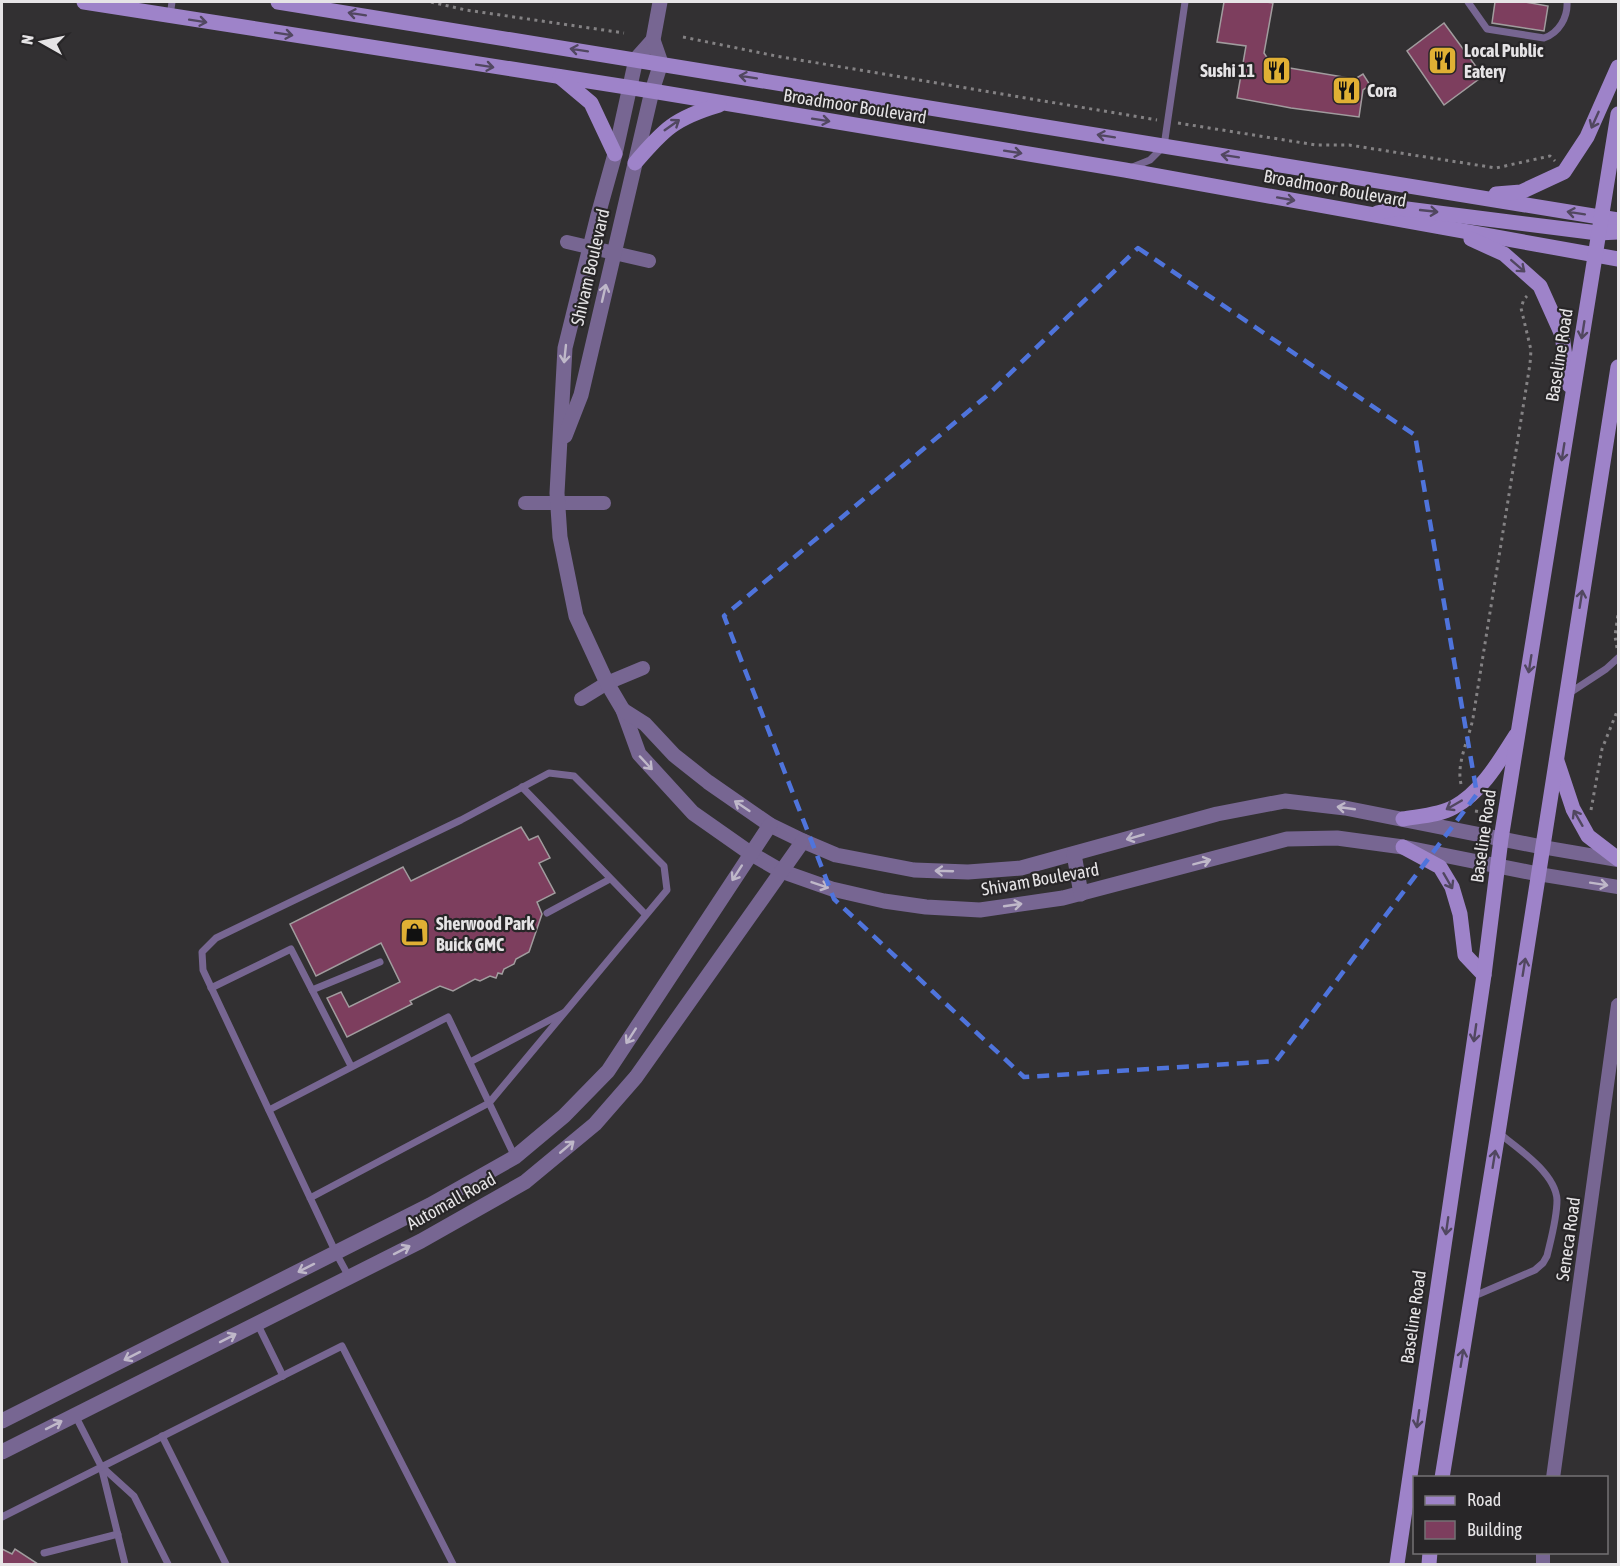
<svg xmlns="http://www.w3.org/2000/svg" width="1620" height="1566" font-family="'Asap Condensed',sans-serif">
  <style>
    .building { fill: #7d3e5e; stroke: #a19c9e; stroke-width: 1.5 }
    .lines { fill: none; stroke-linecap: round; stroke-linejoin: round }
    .path { stroke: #848284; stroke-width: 3; stroke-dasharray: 3 4.5; stroke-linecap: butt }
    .service { stroke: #776692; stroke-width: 7 }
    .minor { stroke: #776692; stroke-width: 14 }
    .tertiary { stroke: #776692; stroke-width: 15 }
    .secondary { stroke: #9e83c9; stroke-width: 15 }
    .oneway { stroke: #514760 }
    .oneway2 { stroke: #bfb8c9 }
    .marked { fill: none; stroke: #4f74dc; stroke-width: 4.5; stroke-dasharray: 12 8; stroke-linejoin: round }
    .labels { text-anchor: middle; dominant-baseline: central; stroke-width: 4.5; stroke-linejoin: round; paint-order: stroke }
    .poi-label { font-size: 18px; font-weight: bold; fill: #e6e4e6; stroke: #282628; text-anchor: start }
    .street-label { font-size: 18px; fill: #e6e4e6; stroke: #282628 }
  </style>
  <rect width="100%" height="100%" fill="#323032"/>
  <g class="building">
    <polygon points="1224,2 1266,2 1273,3 1264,53 1272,65 1355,79 1363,74 1370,85 1363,90 1359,117 1291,108 1237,98 1246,46 1217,42"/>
    <polygon points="1495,2 1525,2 1548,6 1544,31 1492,23"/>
    <polygon points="1444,23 1483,76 1444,105 1407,51"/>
    <polygon points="521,827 529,840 538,836 550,858 539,863 555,893 537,902 542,914 529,952 516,959 514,964 504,969 502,974 498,973 496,978 490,976 480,981 475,979 453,991 440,986 410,1001 412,1004 347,1037 327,998 341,992 349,1007 400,982 381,943 316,976 290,924 403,867 411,881"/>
    <polygon points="2,1549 12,1554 15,1549 38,1564 2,1564"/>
  </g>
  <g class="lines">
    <g class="path">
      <polyline points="431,2 466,10 624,33"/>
      <polyline points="683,37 776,56 1157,120"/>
      <polyline points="1178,123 1316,145 1349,145 1496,168 1550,156 1555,161"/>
      <polyline points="1617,648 1615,636 1618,614"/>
      <path d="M1461,784C1456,763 1469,739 1473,718L1530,364L1531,350L1521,308L1524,299L1527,296"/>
      <polyline points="1591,810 1602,749 1618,709"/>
      <polyline points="1475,811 1486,813"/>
    </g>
    <g class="service">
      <path d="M1468,2L1487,29L1544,38C1559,33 1568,17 1567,2"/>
      <polyline points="170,16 172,2"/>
      <polyline points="1130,168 1150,160 1164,146 1185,2"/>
      <polyline points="1568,694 1606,669 1618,658"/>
      <polyline points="522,787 645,914"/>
      <polyline points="547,913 610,879"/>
      <polyline points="211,988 291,949 351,1066"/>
      <polyline points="312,990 380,962"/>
      <polyline points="470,1062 563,1013"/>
      <polyline points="269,1110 448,1017 515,1157"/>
      <polyline points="310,1198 489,1103 667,890 664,866 574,776 549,773 461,820 216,938 202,952 203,970 336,1253 349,1277"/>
      <path d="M1472,1297L1535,1270L1543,1263L1547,1256C1551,1239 1557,1218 1557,1200C1556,1174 1519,1149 1500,1134"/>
      <polyline points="257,1323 283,1376"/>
      <polyline points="75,1415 101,1466 125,1564"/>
      <polyline points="162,1436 226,1564"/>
      <polyline points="101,1466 134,1496 168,1564"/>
      <polyline points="2,1517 342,1346 453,1564"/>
      <polyline points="44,1553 118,1534"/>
    </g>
    <g class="minor">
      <polyline points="567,242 649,261"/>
      <polyline points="525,503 604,503"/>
      <polyline points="581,699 607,683 643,668"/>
      <polyline points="1542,847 1618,860"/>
      <polyline points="1538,874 1618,887"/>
      <polyline points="1553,1478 1618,1005"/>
      <polyline points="1543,1564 1543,1552"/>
    </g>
    <g class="tertiary">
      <polyline points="653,40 636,59 615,154 598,215 565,348 557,493 560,537 576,616 607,683 623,710 639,754 693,813 750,853 781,871 832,889 884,901 926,907 980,910 1063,898 1287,839 1337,838 1403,847 1538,874"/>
      <polyline points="565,436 581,395 652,91 661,63 653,40 660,2"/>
      <polyline points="623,710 645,724 674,755 708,782 770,825 803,841 836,855 914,870 968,872 1021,868 1217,814 1285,801 1345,808 1542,847"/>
      <polyline points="1074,854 1081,894"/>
      <polyline points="2,1421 430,1205 515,1157 564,1116 608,1071 770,825"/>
      <polyline points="2,1452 421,1241 525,1182 595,1124 636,1077 803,841"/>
    </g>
    <g class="secondary">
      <polyline points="84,2 652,91 1125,170 1618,259"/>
      <polyline points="278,2 1618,220"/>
      <polyline points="560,77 591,103 615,154"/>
      <path d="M635,163C664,129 675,118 719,105"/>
      <polyline points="1496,194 1521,192 1564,172 1587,137 1618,67"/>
      <polyline points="1377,213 1399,208 1598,233 1618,232"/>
      <polyline points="1471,239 1504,254 1540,286 1562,335 1569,385"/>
      <polyline points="1557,761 1573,809 1588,836 1618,859"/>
      <path d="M1403,819C1420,816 1440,815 1454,807C1482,792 1500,760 1516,735"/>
      <polyline points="1403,847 1440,867 1452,887 1460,914 1465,955 1484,975"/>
      <polyline points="1442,1478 1498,1133 1618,367"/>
      <polyline points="1397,1564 1484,975 1501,839 1618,114"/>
      <polyline points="1429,1564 1430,1552"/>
    </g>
  </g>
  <defs><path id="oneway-shaft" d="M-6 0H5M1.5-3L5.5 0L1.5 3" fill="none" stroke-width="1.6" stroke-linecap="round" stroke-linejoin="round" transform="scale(1.5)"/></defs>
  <g class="oneway">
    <use href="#oneway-shaft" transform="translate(357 14) rotate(-171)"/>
    <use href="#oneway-shaft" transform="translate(198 21) rotate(9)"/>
    <use href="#oneway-shaft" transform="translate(284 34) rotate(9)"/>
    <use href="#oneway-shaft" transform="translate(579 50) rotate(-171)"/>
    <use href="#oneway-shaft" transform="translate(485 66) rotate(9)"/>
    <use href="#oneway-shaft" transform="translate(748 77) rotate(-171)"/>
    <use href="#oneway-shaft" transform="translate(821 120) rotate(9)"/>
    <use href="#oneway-shaft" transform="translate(1595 120) rotate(114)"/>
    <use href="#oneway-shaft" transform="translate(672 125) rotate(-35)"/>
    <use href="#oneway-shaft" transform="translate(1106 136) rotate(-171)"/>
    <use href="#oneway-shaft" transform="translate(1013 152) rotate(9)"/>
    <use href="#oneway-shaft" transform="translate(1230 156) rotate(-171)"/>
    <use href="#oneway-shaft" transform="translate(1286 199) rotate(10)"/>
    <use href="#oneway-shaft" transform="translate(1429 211) rotate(6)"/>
    <use href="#oneway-shaft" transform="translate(1576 213) rotate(-171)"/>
    <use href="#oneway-shaft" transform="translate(1518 266) rotate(41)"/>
    <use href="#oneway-shaft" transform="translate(1583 330) rotate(99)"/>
    <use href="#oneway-shaft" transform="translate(1563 452) rotate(99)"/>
    <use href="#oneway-shaft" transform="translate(1581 599) rotate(-81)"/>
    <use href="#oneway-shaft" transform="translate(1530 664) rotate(99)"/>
    <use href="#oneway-shaft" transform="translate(1454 805) rotate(150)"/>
    <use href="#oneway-shaft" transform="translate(1578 818) rotate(-120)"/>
    <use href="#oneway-shaft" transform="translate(1448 881) rotate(60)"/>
    <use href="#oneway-shaft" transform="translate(1524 967) rotate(-81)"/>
    <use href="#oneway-shaft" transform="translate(1475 1033) rotate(98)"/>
    <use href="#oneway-shaft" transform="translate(1494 1159) rotate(-81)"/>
    <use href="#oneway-shaft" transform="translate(1447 1226) rotate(98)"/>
    <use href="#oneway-shaft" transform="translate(1462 1358) rotate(-81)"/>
    <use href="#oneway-shaft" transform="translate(1418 1419) rotate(98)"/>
  </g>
  <g class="oneway2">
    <use href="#oneway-shaft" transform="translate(604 293) rotate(-77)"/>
    <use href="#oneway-shaft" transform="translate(565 354) rotate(96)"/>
    <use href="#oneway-shaft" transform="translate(646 763) rotate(47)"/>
    <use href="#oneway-shaft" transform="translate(742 806) rotate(-146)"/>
    <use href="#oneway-shaft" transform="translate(1346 808) rotate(-172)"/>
    <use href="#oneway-shaft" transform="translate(1135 837) rotate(164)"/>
    <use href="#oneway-shaft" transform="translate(1202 862) rotate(-15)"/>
    <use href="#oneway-shaft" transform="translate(944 871) rotate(-178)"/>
    <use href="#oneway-shaft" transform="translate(737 873) rotate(123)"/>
    <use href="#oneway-shaft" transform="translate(1599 884) rotate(9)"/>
    <use href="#oneway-shaft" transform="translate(820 885) rotate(19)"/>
    <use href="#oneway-shaft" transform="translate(1013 905) rotate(-8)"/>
    <use href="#oneway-shaft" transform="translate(631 1036) rotate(123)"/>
    <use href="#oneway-shaft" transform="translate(567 1147) rotate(-40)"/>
    <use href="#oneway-shaft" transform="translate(402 1250) rotate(-27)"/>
    <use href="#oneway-shaft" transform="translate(306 1268) rotate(153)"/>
    <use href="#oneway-shaft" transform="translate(228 1338) rotate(-27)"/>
    <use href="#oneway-shaft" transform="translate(132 1356) rotate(153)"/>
    <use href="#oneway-shaft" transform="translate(54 1425) rotate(-27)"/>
  </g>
  <path class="marked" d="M1138,248L1415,435L1477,794L1276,1061L1024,1077L834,899L724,616L989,394Z"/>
  <defs>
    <symbol id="restaurant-square" viewBox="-11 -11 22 22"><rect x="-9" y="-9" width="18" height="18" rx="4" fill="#e0b034" stroke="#282628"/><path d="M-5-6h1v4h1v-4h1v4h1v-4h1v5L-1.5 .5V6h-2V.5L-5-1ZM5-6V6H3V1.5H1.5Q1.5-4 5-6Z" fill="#111"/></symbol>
    <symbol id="shop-square" viewBox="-11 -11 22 22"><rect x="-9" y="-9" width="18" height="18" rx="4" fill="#e0b034" stroke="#282628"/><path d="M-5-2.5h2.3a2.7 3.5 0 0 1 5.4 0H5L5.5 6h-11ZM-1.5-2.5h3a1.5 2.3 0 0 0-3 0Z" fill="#111"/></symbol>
  </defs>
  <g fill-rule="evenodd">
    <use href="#restaurant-square" x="1426" y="44" width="33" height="33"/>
    <use href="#restaurant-square" x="1260" y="54" width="33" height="33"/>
    <use href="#restaurant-square" x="1330" y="74" width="33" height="33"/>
    <use href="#shop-square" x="398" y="916" width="33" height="33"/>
  </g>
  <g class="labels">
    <g class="poi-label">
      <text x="1464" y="50">Local Public<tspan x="1464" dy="21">Eatery</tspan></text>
      <text x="1255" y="70" text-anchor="end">Sushi 11</text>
      <text x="1367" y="90">Cora</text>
      <text x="436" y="923">Sherwood Park<tspan x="436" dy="21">Buick GMC</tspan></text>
    </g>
    <g class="street-label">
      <text transform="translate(855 106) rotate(9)">Broadmoor Boulevard</text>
      <text transform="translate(1335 188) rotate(10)">Broadmoor Boulevard</text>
      <text transform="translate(590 267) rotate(-77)">Shivam Boulevard</text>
      <text transform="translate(1559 355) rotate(-81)">Baseline Road</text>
      <text transform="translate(1483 836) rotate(-82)">Baseline Road</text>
      <text transform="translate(1040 879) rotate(-10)">Shivam Boulevard</text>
      <text transform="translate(451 1201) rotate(-29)">Automall Road</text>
      <text transform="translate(1568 1239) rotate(-82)">Seneca Road</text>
      <text transform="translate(1413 1317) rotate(-82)">Baseline Road</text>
    </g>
  </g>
  <rect width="1620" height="1566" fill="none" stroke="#e6e4e6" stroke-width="6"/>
  <rect x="1413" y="1476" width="195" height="78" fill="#282628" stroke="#747274" stroke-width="1.5"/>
  <rect x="1425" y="1496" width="30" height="9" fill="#9e83c9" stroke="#747274" stroke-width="1.5"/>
  <text x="1467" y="1506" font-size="18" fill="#e6e4e6">Road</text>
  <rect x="1425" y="1521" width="30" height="18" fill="#7d3e5e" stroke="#747274" stroke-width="1.5"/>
  <text x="1467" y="1536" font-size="18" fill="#e6e4e6">Building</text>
  <g transform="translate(42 42) rotate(279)" stroke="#282628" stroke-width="4.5" paint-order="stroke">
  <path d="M0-4.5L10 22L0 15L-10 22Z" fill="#e6e4e6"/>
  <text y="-9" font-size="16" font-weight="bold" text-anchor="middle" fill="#e6e4e6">N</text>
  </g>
</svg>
